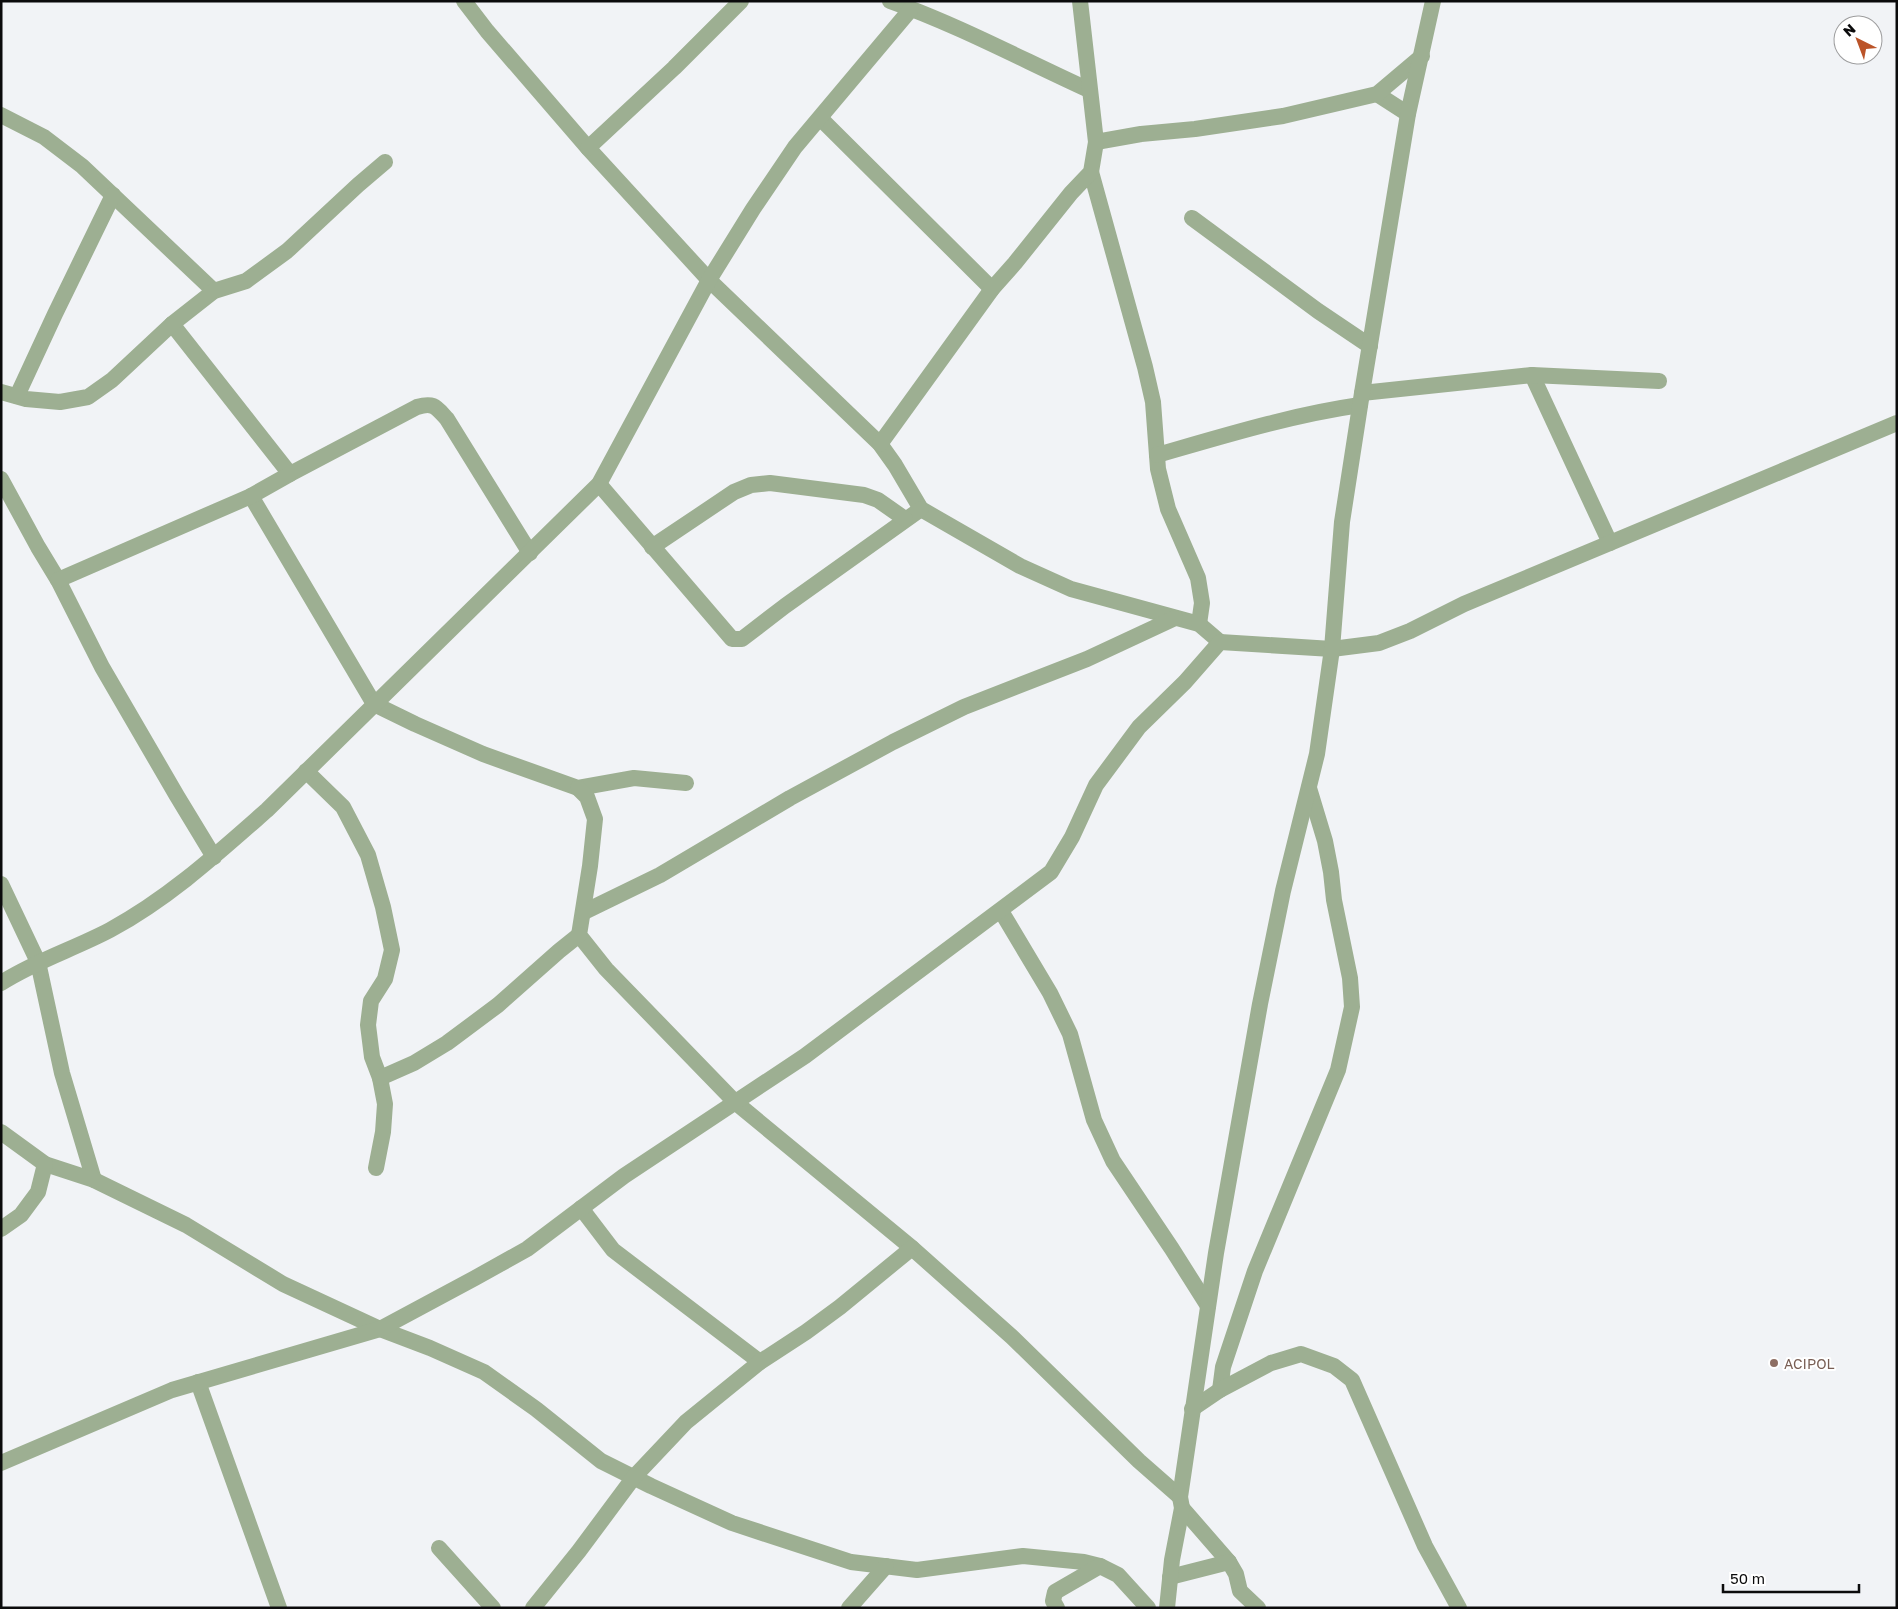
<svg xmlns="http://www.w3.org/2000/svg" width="1898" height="1609" font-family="'Golos Text',sans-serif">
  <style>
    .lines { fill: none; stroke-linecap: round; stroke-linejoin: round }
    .street { stroke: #9daf92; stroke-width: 16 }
    .education-dot { fill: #8d6e63; stroke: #fff; stroke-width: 2 }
    .labels { text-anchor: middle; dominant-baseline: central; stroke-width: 4; stroke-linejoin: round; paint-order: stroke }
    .education-label { font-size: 14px; fill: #785e54; stroke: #fff; text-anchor: start }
  </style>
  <rect width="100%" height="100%" fill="#f1f3f6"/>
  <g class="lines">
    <g class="street">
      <polyline points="464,1 487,31 588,148 709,280 880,444 895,465 921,509 1020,566 1071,589 1199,624 1220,642"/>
      <path d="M890,1C958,25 1023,60 1089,90"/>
      <polyline points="1377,94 1408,114"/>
      <polyline points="1,115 44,137 82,166 214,291"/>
      <polyline points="820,118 992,289"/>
      <polyline points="1096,142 1141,134 1195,129 1283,116 1377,94 1422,56"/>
      <polyline points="588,148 674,68 741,1"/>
      <polyline points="1091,172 1145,367 1153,402 1158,469 1168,509 1198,578 1202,603 1199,624"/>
      <polyline points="1192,218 1318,311 1370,346"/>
      <polyline points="172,324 290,474"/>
      <polyline points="1532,375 1610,543"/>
      <polyline points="1,392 26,399 60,402 88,397 112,380 172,324 214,291 246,281 287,251 358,185 385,162"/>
      <polyline points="1362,393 1532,375 1659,381"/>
      <polyline points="17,396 55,314 113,195"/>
      <polyline points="880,444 992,289 1015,263 1071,193 1091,172 1096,142 1080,1"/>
      <path d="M1157,455C1223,436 1291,415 1360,405"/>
      <polyline points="1,479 38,547 58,580 102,667 177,796 214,857"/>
      <polyline points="599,484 732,639 742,639 785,606 921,509"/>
      <polyline points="251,496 374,704 415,724 483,754 578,788 634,778 686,783"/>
      <polyline points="652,547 734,492 751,485 770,483 864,495 878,500 905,519"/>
      <path d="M58,580L251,496L290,474L417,407C434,402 436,407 447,419L530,553"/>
      <polyline points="306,771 343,807 368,855 383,907 392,950 385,979 371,1001 368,1025 372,1057 380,1078 385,1104 383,1132 376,1168"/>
      <polyline points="578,788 587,797 595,819 590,866 579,935 606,969 735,1102 912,1248 1012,1337 1139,1461 1180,1497"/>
      <polyline points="1,884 38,962 62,1073 94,1180"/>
      <polyline points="1001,911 1050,993 1070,1034 1094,1120 1113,1161 1172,1249 1208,1306"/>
      <polyline points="584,912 660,875 790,798 893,742 964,707 1087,659 1175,618"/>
      <path d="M1,983C35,961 74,949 110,930C169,898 217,854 267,810L599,484L709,280L753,209L795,147L911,9"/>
      <polyline points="380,1078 414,1063 447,1043 498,1005 559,951 579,935"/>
      <polyline points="1,1132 45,1164 94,1180 186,1225 283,1284 380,1329 430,1348 484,1372 536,1409 601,1461 651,1486 732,1523 851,1562 917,1570 1023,1556 1084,1562 1100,1566 1118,1575 1148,1608"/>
      <polyline points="581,1208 613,1250 760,1362"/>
      <polyline points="1,1229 21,1215 38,1192 45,1164"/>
      <polyline points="198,1382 279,1608"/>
      <polyline points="1220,1390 1223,1367 1255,1271 1338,1070 1352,1007 1350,978 1334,900 1331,872 1325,841 1309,788"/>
      <polyline points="1192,1409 1220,1390 1271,1363 1301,1354 1334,1366 1352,1380 1425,1546 1459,1608"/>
      <polyline points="1,1463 172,1390 380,1329 475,1278 527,1249 624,1176 805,1056 1051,872 1072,837 1096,785 1139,727 1185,682 1220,642 1332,649 1379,643 1410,631 1464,604 1897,423"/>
      <polyline points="1182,1508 1229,1562 1236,1574 1240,1591 1258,1608"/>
      <polyline points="439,1548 493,1608"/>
      <polyline points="1170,1577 1229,1562"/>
      <polyline points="533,1608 579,1551 634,1477 686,1422 760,1362 806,1332 840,1307 912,1248"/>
      <polyline points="849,1608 886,1566"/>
      <polyline points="1057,1608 1053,1601 1055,1592 1100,1566"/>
      <polyline points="1167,1608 1172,1560 1182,1508 1180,1497 1216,1253 1260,1004 1283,891 1317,754 1332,649 1342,522 1362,393 1408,114 1433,1"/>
    </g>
  </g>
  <circle class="education-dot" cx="1774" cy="1363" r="5"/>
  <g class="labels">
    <g class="education-label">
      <text x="1784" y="1363">ACIPOL</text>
    </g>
  </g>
  <rect width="1898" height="1609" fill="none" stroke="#0b0b0c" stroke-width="5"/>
  <g transform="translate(1858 40) rotate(318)"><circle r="24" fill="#ffffff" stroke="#9d9d9e"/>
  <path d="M0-4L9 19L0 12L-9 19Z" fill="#bb5429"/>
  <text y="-8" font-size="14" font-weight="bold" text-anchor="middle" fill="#0b0b0c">N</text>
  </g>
  <path d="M1723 1584v8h136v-8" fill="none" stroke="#0b0b0c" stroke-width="2.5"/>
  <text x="1730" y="1584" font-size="15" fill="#0b0b0c" stroke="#ffffff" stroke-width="4" paint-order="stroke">50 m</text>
</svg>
